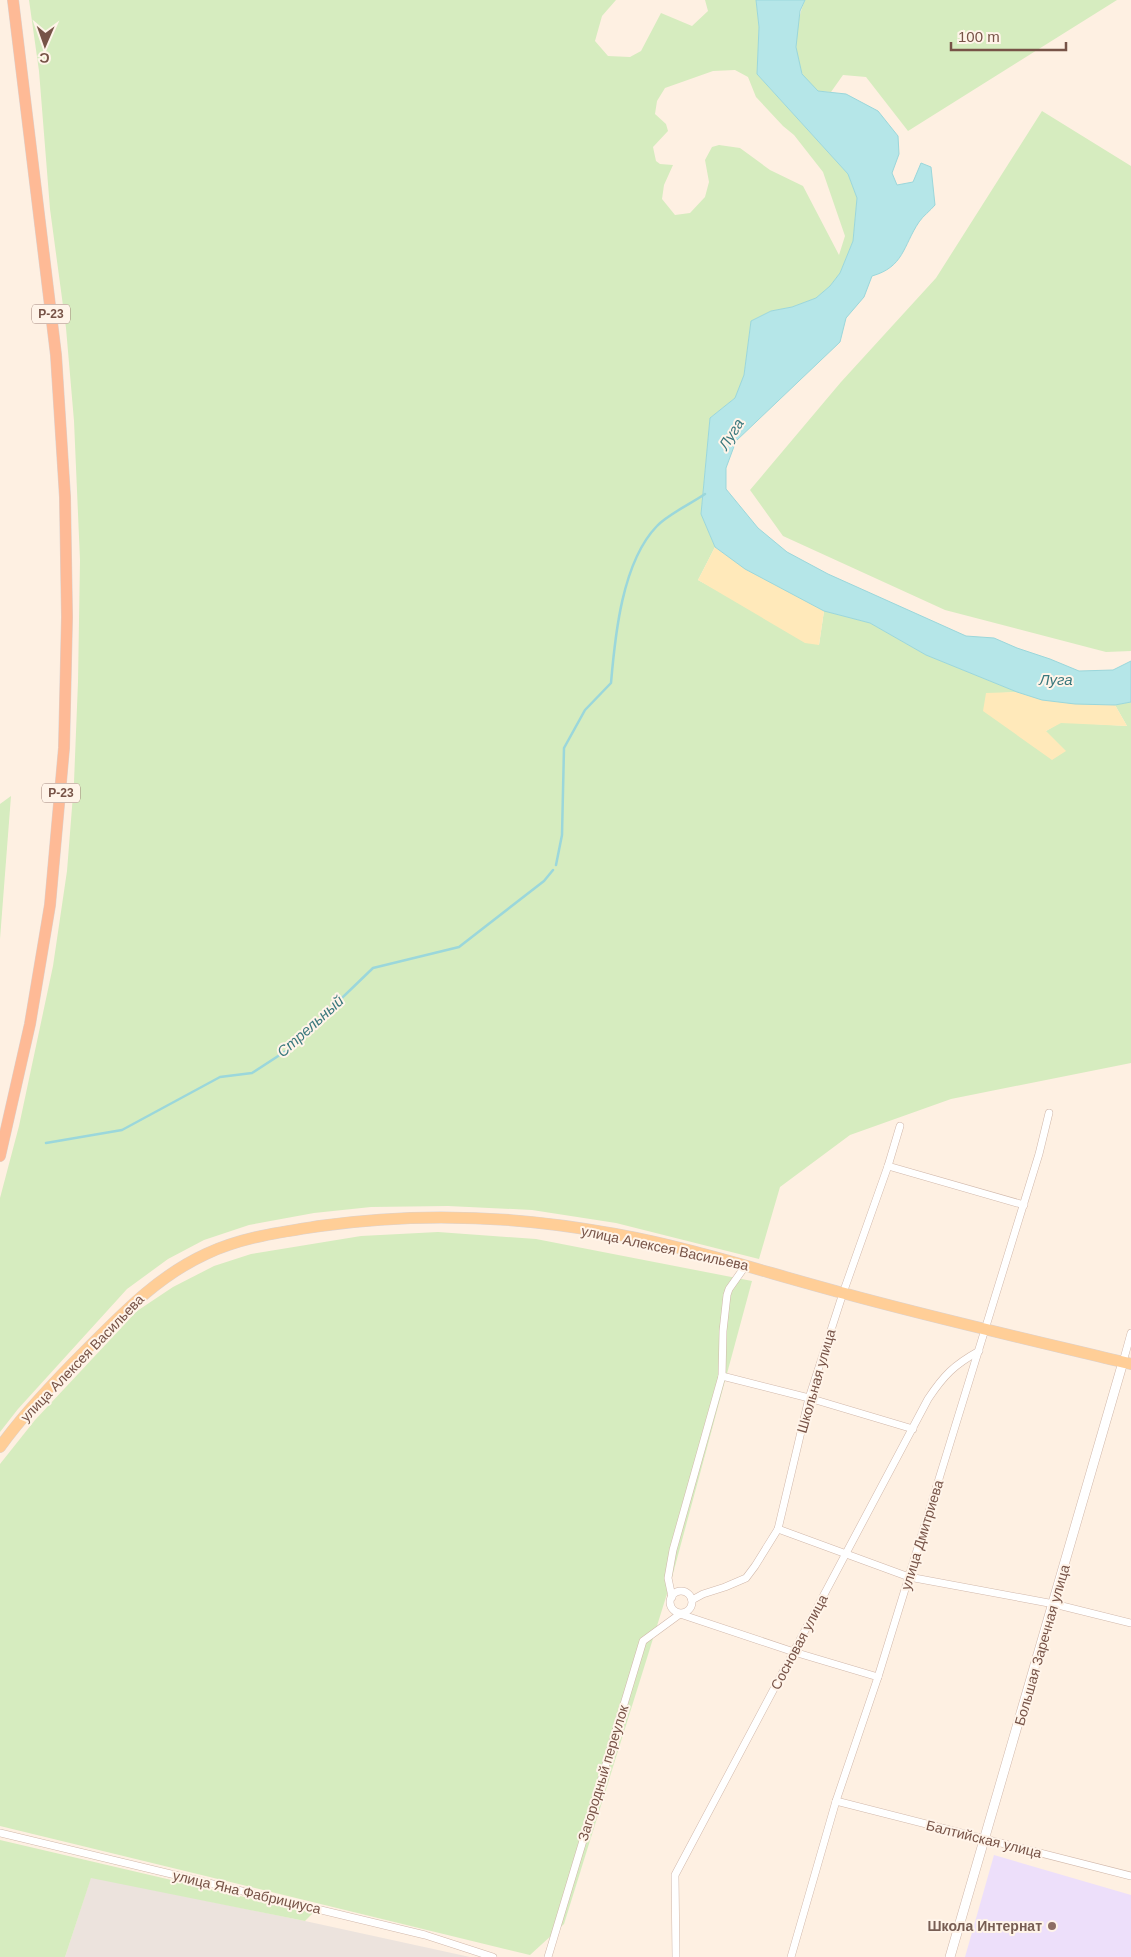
<svg xmlns="http://www.w3.org/2000/svg" width="1131" height="1957" font-family="Arial,sans-serif">
  <style>
    .industrial { fill: #ece3dd }
    .education { fill: #eddffa }
    .green { fill: #d6ecbf; fill-rule: evenodd }
    .sand { fill: #ffe9ba }
    .water { fill: #b5e6e8; stroke: #9bd7db }
    .lines { fill: none; stroke-linecap: round; stroke-linejoin: round }
    .stream { stroke: #9bd7db; stroke-width: 2.5 }
    .minor-casing { stroke: #d1b8ab; stroke-width: 8 }
    .tertiary-casing { stroke: #d1b8ab; stroke-width: 10 }
    .primary-casing { stroke: #dcd2cf; stroke-width: 12 }
    .trunk-casing { stroke: #dcd2cf; stroke-width: 12 }
    .minor { stroke: #fff; stroke-width: 7 }
    .tertiary { stroke: #fff; stroke-width: 9 }
    .primary { stroke: #ffce97; stroke-width: 11 }
    .trunk { stroke: #feba96; stroke-width: 11 }
    .education-dot { fill: #8d6e63; stroke: #fff4e9; stroke-width: 2 }
    .labels { text-anchor: middle; dominant-baseline: central; stroke-width: 4; stroke-linejoin: round; paint-order: stroke }
    .shield { fill: #fff4e9; stroke: #a08378; stroke-width: 1 }
    .shield-label { font-size: 12px; font-weight: bold; fill: #775347 }
    .street-label { font-size: 14px; fill: #775347; stroke: #fff4e9 }
    .education-label { font-size: 14px; font-weight: bold; fill: #785e54; stroke: #fff4e9; text-anchor: end }
    .water-label { font-size: 15px; font-style: italic; fill: #3a787d; stroke: #fff4e9 }
  </style>
  <rect width="100%" height="100%" fill="#fef0e2"/>
  <polygon class="industrial" points="91,1877 305,1921 470,1957 65,1957"/>
  <polygon class="education" points="994,1855 1131,1895 1131,1957 965,1957"/>
  <g class="green">
    <path d="M29,0H616L602,16L595,41L608,56L630,57L641,51L661,13L692,26L708,11L705,0H756L759,27L757,74L848,174L857,198L853,241L840,273L830,286L816,298L792,307L771,311L751,321L744,375L735,398L710,418L701,514L715,547L698,580L819,645L824,611L870,623L926,655L1017,692L986,694L1046,731L1061,722L1127,726L1115,705L1131,702V1063L951,1099L850,1135L780,1187L759,1259L616,1223L532,1210L448,1206L371,1207L314,1213L249,1225L204,1240L168,1259L127,1289L18,1409L0,1432V1198L19,1126L53,966L67,871L74,782L78,682L80,560L74,421L66,328L50,209L39,71ZM735,70L748,77L756,97L783,126L794,135L823,172L845,236L839,255L803,186L770,170L740,148L719,145L712,147L705,160L709,182L705,197L690,213L675,215L662,199L664,185L673,165L660,164L656,161L653,147L668,131L666,124L655,114L657,101L665,88L713,71Z"/>
    <path d="M805,0H1117L908,131L866,77L843,75L831,92L818,91C813,86 805,80 802,73C792,51 796,22 805,0Z"/>
    <polygon points="1042,111 1131,166 1131,651 1106,652 945,610 783,536 750,490 841,382 936,278"/>
    <polygon points="11,796 0,939 0,804"/>
    <polygon points="438,1232 536,1239 752,1281 671,1581 564,1924 530,1955 0,1826 0,1464 35,1420 137,1311 173,1287 214,1266 251,1254 361,1236"/>
    <polygon points="0,1840 313,1913 305,1921 91,1878 65,1957 0,1957"/>
  </g>
  <g class="sand">
    <polygon points="715,547 727,556 824,611 819,645 805,643 698,580"/>
    <path d="M1017,692C1050,702 1081,704 1115,705L1127,726L1061,723L1046,731L1066,751L1052,760L983,711L986,693Z"/>
  </g>
  <path class="water" d="M756,0H805L800,11L796,47L802,74L818,91L846,94L878,111L898,136L899,154L892,173L897,185L913,182L921,163L931,167L935,205C930,211 923,216 919,222C903,246 904,267 872,276L864,297L846,318L840,342L736,441L726,468V489L758,528L787,552L828,574L966,636L994,638L1017,648L1050,659L1079,671L1113,670L1131,661V702L1115,705L1075,704L1042,700L1017,692L926,655L870,623L824,611L745,569L715,547L701,514L710,418L735,398L744,375L751,321L771,311L792,307L816,298L830,286L840,273L853,241L857,198L848,174L757,74L759,27Z"/>
  <g class="lines">
    <g class="stream">
      <path d="M556,865L562,835L564,748L585,710L611,683C615,636 622,562 657,526C667,515 692,503 705,494"/>
      <polyline points="46,1143 122,1130 220,1077 252,1073 289,1049 373,968 459,947 544,881 553,870"/>
    </g>
    <defs>
      <g id="minor">
        <polyline points="888,1166 1024,1205"/>
        <polyline points="1123,1362 1131,1333"/>
        <polyline points="722,1376 809,1398 913,1429"/>
        <polyline points="778,1529 909,1577 1054,1604 1131,1623"/>
        <circle cx="681" cy="1602" r="11"/>
        <polyline points="672,1597 668,1578 673,1550 722,1376 723,1331 727,1295 729,1289 746,1265"/>
        <polyline points="692,1600 703,1594 725,1587 746,1578 755,1566 778,1529 809,1398 843,1293 888,1166 900,1126"/>
        <polyline points="836,1801 1131,1876"/>
        <polyline points="0,1833 425,1935 493,1957"/>
        <polyline points="548,1957 643,1641 680,1614 794,1652 878,1677"/>
        <path d="M676,1957L675,1875L928,1399C944,1375 954,1365 979,1351"/>
        <polyline points="791,1957 836,1801 878,1677 1039,1154 1049,1113"/>
      </g>
      <polyline id="tertiary" points="950,1957 1123,1362"/>
      <path id="primary" d="M0,1447C25,1412 56,1380 86,1350C123,1313 158,1276 206,1254C242,1237 281,1232 320,1226C417,1212 519,1216 615,1234C693,1248 767,1273 843,1293C938,1319 1035,1341 1131,1364"/>
      <polyline id="trunk" points="0,1156 30,1024 50,905 64,748 67,617 65,497 56,355 13,0"/>
    </defs>
    <use href="#minor" class="minor-casing"/>
    <use href="#tertiary" class="tertiary-casing"/>
    <use href="#primary" class="primary-casing"/>
    <use href="#trunk" class="trunk-casing"/>
    <use href="#minor" class="minor"/>
    <use href="#tertiary" class="tertiary"/>
    <use href="#primary" class="primary"/>
    <use href="#trunk" class="trunk"/>
  </g>
  <circle class="education-dot" cx="1052" cy="1926" r="5"/>
  <g class="labels">
    <g class="shield">
      <rect x="32" y="304.5" width="38" height="19" rx="4"/>
      <rect x="42" y="783.5" width="38" height="19" rx="4"/>
    </g>
    <g class="shield-label">
      <text x="51" y="314">Р-23</text>
      <text x="61" y="793">Р-23</text>
    </g>
    <g class="street-label">
      <text transform="translate(665 1248) rotate(12)">улица Алексея Васильева</text>
      <text transform="translate(82 1358) rotate(-46)">улица Алексея Васильева</text>
      <text transform="translate(816 1381) rotate(-74)">Школьная улица</text>
      <text transform="translate(922 1535) rotate(-73)">улица Дмитриева</text>
      <text transform="translate(799 1642) rotate(-62)">Сосновая улица</text>
      <text transform="translate(1042 1645) rotate(-74)">Большая Заречная улица</text>
      <text transform="translate(603 1773) rotate(-73)">Загородный переулок</text>
      <text transform="translate(984 1839) rotate(14)">Балтийская улица</text>
      <text transform="translate(247 1892) rotate(13)">улица Яна Фабрициуса</text>
    </g>
    <g class="education-label">
      <text x="1042" y="1926">Школа Интернат</text>
    </g>
    <g class="water-label">
      <text transform="translate(731 434) rotate(-58)">Луга</text>
      <text x="1056" y="679">Луга</text>
      <text transform="translate(310 1026) rotate(-42)">Стрельный</text>
    </g>
  </g>
  <g transform="translate(45 45) rotate(182)" stroke="#fff4e9" stroke-width="4" paint-order="stroke">
  <path d="M0-4L9 19L0 12L-9 19Z" fill="#775347"/>
  <text y="-8" font-size="14" font-weight="bold" text-anchor="middle" fill="#775347">С</text>
  </g>
  <path d="M951 42v8h115v-8" fill="none" stroke="#775347" stroke-width="2.5"/>
  <text x="958" y="42" font-size="15" fill="#775347" stroke="#fff4e9" stroke-width="4" paint-order="stroke">100 m</text>
</svg>
